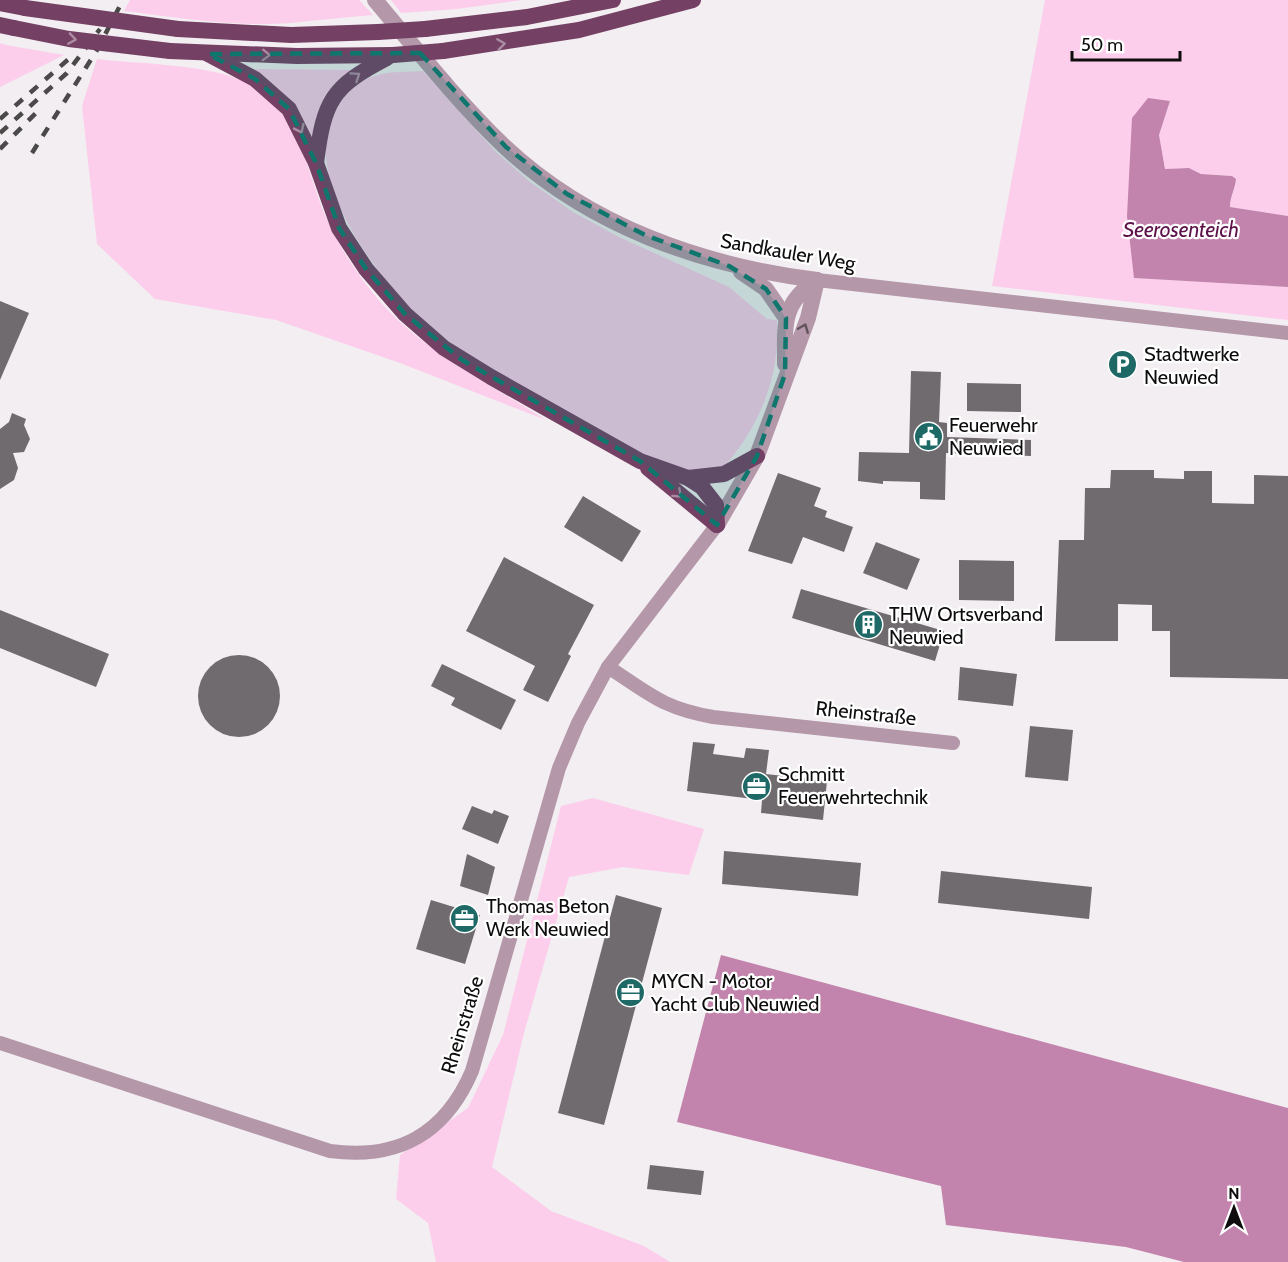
<svg xmlns="http://www.w3.org/2000/svg" width="1288" height="1262" font-family="Cabin,sans-serif">
  <style>
    .green { fill: #fcceeb }
    .water { fill: #c283ac }
    .building { fill: #6f6b6e }
    .lines { fill: none; stroke-linecap: round; stroke-linejoin: round }
    .minor { stroke: #b497a9; stroke-width: 14 }
    .tertiary { stroke: #b497a9; stroke-width: 16 }
    .trunk { stroke: #744064; stroke-width: 16 }
    .rail { stroke: #4b494a; stroke-width: 4.5; stroke-dasharray: 10 10; stroke-linecap: butt }
    .trunk-bridge { stroke: #744064; stroke-width: 16 }
    .oneway { stroke: #ac8ca2 }
    .oneway2 { stroke: #61525b }
    .marked { fill: #0f766e; fill-opacity: 0.2; stroke: #0f766e; stroke-width: 4.5; stroke-dasharray: 12 8; stroke-linejoin: round }
    .labels { text-anchor: middle; dominant-baseline: central; stroke-width: 4.5; stroke-linejoin: round; paint-order: stroke }
    .street-label { font-size: 20px; fill: #0e0c0d; stroke: #fff }
    .poi-label { font-size: 20px; fill: #0e0c0d; stroke: #fff; text-anchor: start }
    .water-label { font-size: 21px; font-style: italic; fill: #5d124a; stroke: #fff }
  </style>
  <rect width="100%" height="100%" fill="#f2eef1"/>
  <g class="green">
    <path d="M130,0H359L373,15C346,17 318,20 291,23C236,27 178,18 124,11Z"/>
    <polygon points="391,0 522,0 457,9 401,13"/>
    <path d="M1045,0H1288V216L1230,207C1230,196 1235,190 1236,180L1232,176L1201,174L1189,168L1165,169L1159,135L1170,101L1148,99L1135,278L1288,287V320L992,286Z"/>
    <polygon points="0,43 6,45 64,55 0,87"/>
    <path d="M97,59C139,64 203,64 241,80C302,105 305,174 330,226C342,251 359,277 377,298C423,352 488,383 546,420L400,363L276,320L155,299L97,244L82,106Z"/>
    <path d="M248,69L351,70C330,90 314,107 314,138H309Z"/>
    <path d="M423,71L496,152L530,182L573,212L619,237L729,287L767,319L777,320C780,367 766,410 739,448C733,456 727,466 717,469C709,472 693,474 685,472C667,470 630,446 612,436C546,399 464,362 410,308C367,264 290,156 344,97C353,88 365,77 378,75C392,71 408,72 423,71Z"/>
    <polygon points="593,798 704,829 689,875 623,867 569,877 524,1033 492,1167 551,1211 644,1246 670,1262 436,1262 428,1223 396,1199 400,1155 468,1108 503,1035 561,806"/>
  </g>
  <g class="water">
    <path d="M1148,98L1170,101L1159,135L1165,169L1189,168L1201,174L1232,176L1236,179C1235,190 1230,196 1230,207L1288,216V287L1134,278L1127,216L1132,118Z"/>
    <polygon points="721,955 1288,1108 1288,1262 1184,1262 1126,1247 946,1225 941,1186 677,1122"/>
  </g>
  <g class="building">
    <polygon points="0,301 29,313 0,380"/>
    <polygon points="911,371 941,372 939,422 947,423 947,437 1031,440 1031,456 946,453 945,500 920,499 920,482 883,481 883,484 858,481 859,452 909,453"/>
    <polygon points="967,383 1021,384 1021,412 967,411"/>
    <polygon points="12,413 26,419 24,425 30,439 24,452 13,453 18,468 14,480 0,489 0,429 9,422"/>
    <polygon points="1111,470 1154,470 1154,478 1184,479 1184,471 1212,471 1212,503 1254,504 1254,475 1288,476 1288,679 1170,677 1170,631 1152,631 1152,605 1118,604 1118,641 1055,641 1059,540 1084,540 1085,488 1110,488"/>
    <polygon points="778,473 821,488 814,506 827,511 825,517 853,527 844,552 803,537 792,564 748,551"/>
    <polygon points="583,496 641,531 622,562 564,527"/>
    <polygon points="876,542 920,559 907,590 863,573"/>
    <polygon points="504,557 594,605 568,654 571,656 548,702 523,690 535,666 466,631"/>
    <polygon points="959,560 1014,561 1014,601 959,600"/>
    <polygon points="801,589 944,631 935,661 792,618"/>
    <polygon points="0,610 109,654 96,687 0,648"/>
    <circle cx="239" cy="696" r="41"/>
    <polygon points="442,664 516,700 501,730 451,705 455,698 431,686"/>
    <polygon points="960,667 1017,674 1013,706 958,700"/>
    <polygon points="1030,726 1073,730 1068,781 1025,777"/>
    <polygon points="693,742 715,744 713,754 744,758 746,748 769,750 766,774 827,781 823,820 761,813 762,800 687,791"/>
    <polygon points="472,806 492,814 494,810 509,816 498,844 462,829"/>
    <polygon points="724,851 861,863 858,896 722,884"/>
    <polygon points="467,854 495,867 488,895 460,886"/>
    <polygon points="941,871 1092,887 1089,919 938,903"/>
    <polygon points="616,895 662,908 604,1125 558,1113"/>
    <polygon points="431,900 480,915 465,964 416,949"/>
    <polygon points="650,1165 704,1171 701,1195 647,1189"/>
  </g>
  <g class="lines">
    <g class="minor">
      <polyline points="817,280 1288,333"/>
      <path d="M608,667C650,694 662,708 713,717L953,743"/>
      <path d="M0,1043L330,1151C398,1160 445,1134 472,1071L559,768L578,723L608,667L717,525"/>
    </g>
    <g class="tertiary">
      <path d="M375,0C417,50 457,101 504,146C589,226 703,266 817,280"/>
      <polyline points="741,272 766,289 786,318"/>
      <path d="M785,364C785,326 781,303 817,280"/>
      <polyline points="717,525 757,456 808,318 817,280"/>
    </g>
    <g class="trunk">
      <polyline points="0,3 25,8"/>
      <polyline points="0,25 14,28"/>
      <polyline points="178,29 291,35 378,32"/>
      <polyline points="425,29 527,17 613,0"/>
      <polyline points="170,51 297,56 393,55"/>
      <polyline points="443,51 579,30 693,0"/>
      <polyline points="208,54 255,79 289,109 316,163 339,228 366,269 405,314 444,348 491,377 640,461 688,478 702,487 716,505 717,525"/>
      <path d="M316,163C324,101 331,87 387,58"/>
      <polyline points="648,468 717,525"/>
      <polyline points="688,478 724,474 757,456"/>
    </g>
    <g class="rail">
      <polyline points="0,119 71,57"/>
      <polyline points="0,133 67,73 100,29"/>
      <polyline points="0,149 38,111"/>
      <polyline points="32,153 97,50 123,0"/>
    </g>
    <g class="trunk-bridge">
      <polyline points="25,8 178,29"/>
      <polyline points="14,28 69,39 170,51"/>
      <polyline points="378,32 425,29"/>
      <polyline points="393,55 443,51"/>
    </g>
  </g>
  <defs><path id="oneway-chevron" d="M-2-3.5L2.5 0L-2 3.5" fill="none" stroke-width="1.6" stroke-linecap="round" stroke-linejoin="round" transform="scale(1.5)"/></defs>
  <g class="oneway">
    <use href="#oneway-chevron" transform="translate(72 39) rotate(9)"/>
    <use href="#oneway-chevron" transform="translate(501 44) rotate(-8)"/>
    <use href="#oneway-chevron" transform="translate(266 55) rotate(2)"/>
    <use href="#oneway-chevron" transform="translate(356 76) rotate(-34)"/>
    <use href="#oneway-chevron" transform="translate(300 129) rotate(64)"/>
    <use href="#oneway-chevron" transform="translate(678 494) rotate(42)"/>
  </g>
  <use class="oneway2" href="#oneway-chevron" transform="translate(804 328) rotate(-68)"/>
  <path class="marked" d="M420,53L506,147L567,194L645,235L729,266L766,289L786,318L785,374L757,456L717,525L640,461L462,360L405,314L366,269L339,228L316,163L289,109L255,79L208,54Z"/>
  <defs>
    <symbol id="parking-disc" viewBox="-11 -11 22 22"><circle r="9.5" fill="#1e6966" stroke="#fff"/><path d="M-3.5-5.5H1a3.5 3.5 0 0 1 0 7H-1V5.5H-3.5ZM-1-3.4V-.6H.8a1.4 1.4 0 0 0 0-2.8Z" fill="#fff"/></symbol>
    <symbol id="civic-disc" viewBox="-11 -11 22 22"><circle r="9.5" fill="#1e6966" stroke="#fff"/><path d="M-.6-6.5H3V-4.5H.6V-3L4-1V1h2V6H-6V1h2V-1L-.6-3ZM-1.2 2.5V6h2.4V2.5Z" fill="#fff"/></symbol>
    <symbol id="building-disc" viewBox="-11 -11 22 22"><circle r="9.5" fill="#1e6966" stroke="#fff"/><path d="M-4-6H4V6H1V3H-1V6H-4ZM-2.5-4.3h1.7v1.8h-1.7ZM.8-4.3h1.7v1.8H.8ZM-2.5-1h1.7V.8h-1.7ZM.8-1h1.7V.8H.8Z" fill="#fff"/></symbol>
    <symbol id="office-disc" viewBox="-11 -11 22 22"><circle r="9.5" fill="#1e6966" stroke="#fff"/><path d="M-6-3h4V-5.5h4V-3h4V5H-6ZM-1-4.5V-3h2v-1.5ZM-6 0V1H6V0Z" fill="#fff"/></symbol>
  </defs>
  <g fill-rule="evenodd">
    <use href="#parking-disc" x="1106" y="348" width="33" height="33"/>
    <use href="#civic-disc" x="912" y="420" width="33" height="33"/>
    <use href="#building-disc" x="852" y="608" width="33" height="33"/>
    <use href="#office-disc" x="740" y="770" width="33" height="33"/>
    <use href="#office-disc" x="448" y="902" width="33" height="33"/>
    <use href="#office-disc" x="614" y="976" width="33" height="33"/>
  </g>
  <g class="labels">
    <g class="street-label">
      <text transform="translate(788 252) rotate(10)">Sandkauler Weg</text>
      <text transform="translate(866 713) rotate(6)">Rheinstraße</text>
      <text transform="translate(462 1025) rotate(-73)">Rheinstraße</text>
    </g>
    <g class="poi-label">
      <text x="1144" y="354">Stadtwerke<tspan x="1144" dy="23">Neuwied</tspan></text>
      <text x="949" y="425">Feuerwehr<tspan x="949" dy="23">Neuwied</tspan></text>
      <text x="889" y="614">THW Ortsverband<tspan x="889" dy="23">Neuwied</tspan></text>
      <text x="778" y="774">Schmitt<tspan x="778" dy="23">Feuerwehrtechnik</tspan></text>
      <text x="486" y="906">Thomas Beton<tspan x="486" dy="23">Werk Neuwied</tspan></text>
      <text x="651" y="981">MYCN - Motor<tspan x="651" dy="23">Yacht Club Neuwied</tspan></text>
    </g>
    <g class="water-label">
      <text x="1181" y="229">Seerosenteich</text>
    </g>
  </g>
  <g transform="translate(1234 1208)" stroke="#ffffff" stroke-width="4.5" paint-order="stroke">
  <path d="M0-4.5L10 22L0 15L-10 22Z" fill="#0e0c0d"/>
  <text y="-9" font-size="16" font-weight="bold" text-anchor="middle" fill="#0e0c0d">N</text>
  </g>
  <path d="M1072 51v9h108v-9" fill="none" stroke="#0e0c0d" stroke-width="3"/>
  <text x="1081" y="51" font-size="18" fill="#0e0c0d" stroke="#ffffff" stroke-width="4.5" paint-order="stroke">50 m</text>
</svg>
